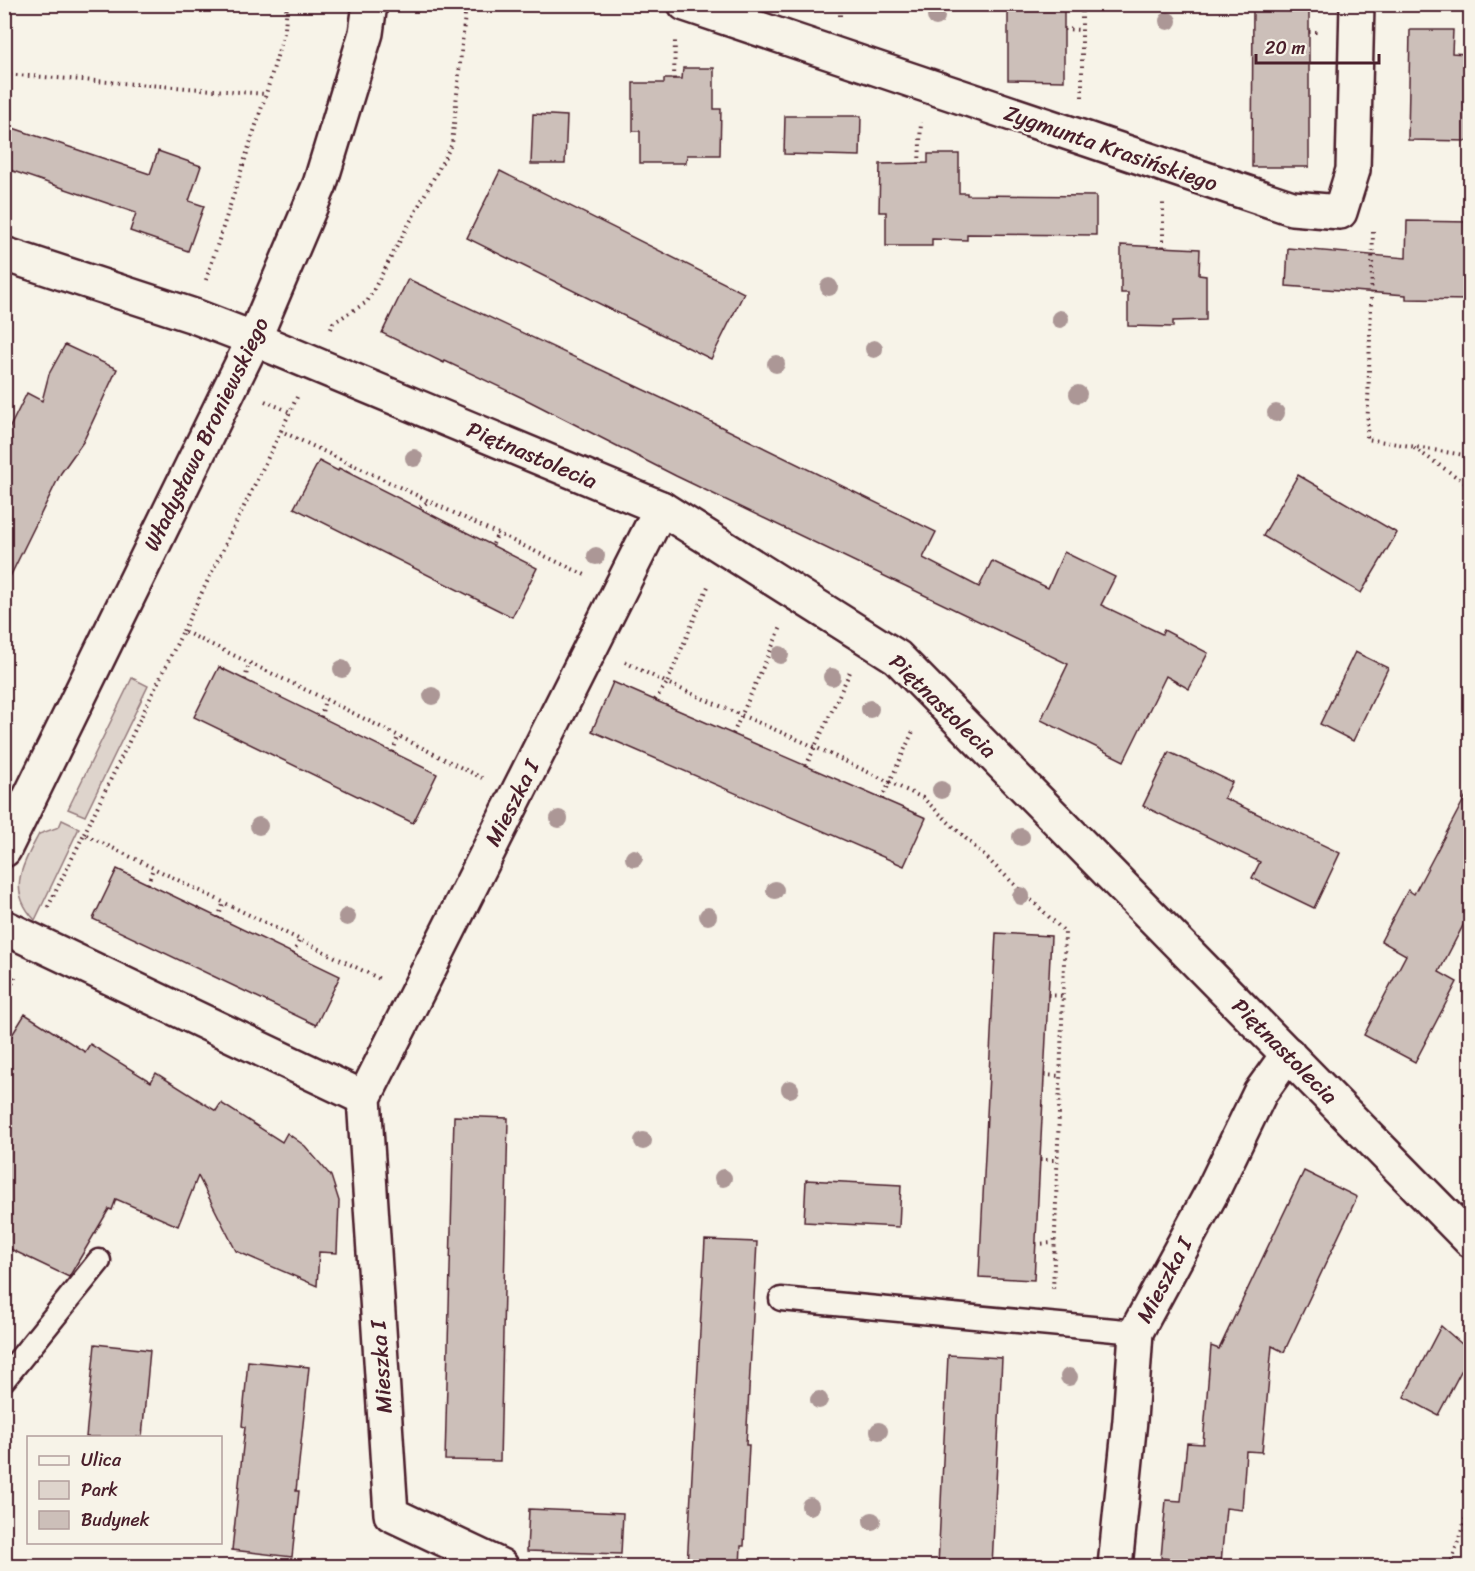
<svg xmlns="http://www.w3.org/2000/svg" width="1475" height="1571" font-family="Sriracha,sans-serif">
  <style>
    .green { fill: #ded4cc; stroke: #947a7c; stroke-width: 1.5 }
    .building { fill: #ccbfb9; stroke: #4a1f2b; stroke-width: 1.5 }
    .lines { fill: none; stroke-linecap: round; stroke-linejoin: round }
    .lane-casing { stroke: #4a1f2b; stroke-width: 27 }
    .street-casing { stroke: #4a1f2b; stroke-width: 38 }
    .secondary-casing { stroke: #4a1f2b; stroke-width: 38 }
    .path { stroke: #4a1f2b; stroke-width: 4; stroke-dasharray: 1.5 4.5; stroke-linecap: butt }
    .lane { stroke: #f7f3e8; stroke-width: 22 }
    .street { stroke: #f7f3e8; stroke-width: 33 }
    .secondary { stroke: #f7f3e8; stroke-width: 33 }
    .tree { fill: #ac9796 }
    .labels { text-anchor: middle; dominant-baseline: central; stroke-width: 4.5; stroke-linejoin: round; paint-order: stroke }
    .street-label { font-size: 22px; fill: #4a1f2b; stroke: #f7f3e8 }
  </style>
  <rect width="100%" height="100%" fill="#f7f3e8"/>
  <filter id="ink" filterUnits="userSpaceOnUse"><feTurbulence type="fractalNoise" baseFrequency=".0167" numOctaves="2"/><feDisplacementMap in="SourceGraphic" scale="12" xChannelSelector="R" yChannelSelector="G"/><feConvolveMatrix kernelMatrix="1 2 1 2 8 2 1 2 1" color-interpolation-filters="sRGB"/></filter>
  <g filter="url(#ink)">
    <g class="green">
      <polygon points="132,678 148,686 85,816 68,809"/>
      <path d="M62,820L79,828L35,920C6,890 23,865 39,834L59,827Z"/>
    </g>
    <g class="building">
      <polygon points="1008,4 1064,4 1064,81 1008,80"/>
      <polygon points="1253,4 1309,4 1309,167 1252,167"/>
      <polygon points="1410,30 1453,30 1452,53 1466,54 1466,59 1470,59 1470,141 1408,140"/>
      <polygon points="683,68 714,68 714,109 721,109 720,155 687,155 686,163 640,163 640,131 633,131 633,83 664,83 664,79 682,79"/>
      <polygon points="533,114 567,116 565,164 531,164"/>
      <polygon points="785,116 861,116 860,156 784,154"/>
      <polygon points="4,125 150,174 158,151 201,166 189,201 204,206 188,251 130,231 136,213 4,168"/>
      <polygon points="928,154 959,154 959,193 967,193 967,195 1096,196 1096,235 967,234 967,240 932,239 932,246 886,246 886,212 879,212 880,164 928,163"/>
      <polygon points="500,171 744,293 711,359 467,238"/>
      <polygon points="1407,221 1470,222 1470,300 1406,299 1406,295 1286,286 1288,248 1406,258"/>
      <polygon points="1121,245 1200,249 1199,275 1206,276 1206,320 1173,321 1173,327 1128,326 1128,293 1121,293"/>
      <polygon points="408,279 691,412 936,532 923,558 979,587 992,561 1048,588 1064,552 1115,577 1101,605 1162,634 1164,630 1208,653 1189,689 1166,676 1124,761 1041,720 1068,664 676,476 529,401 445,361 444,363 382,333"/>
      <polygon points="65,345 117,369 83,442 61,473 4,589 4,439 27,393 42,401 49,374"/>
      <polygon points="319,461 338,471 339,468 537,568 512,617 294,508"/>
      <polygon points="1298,475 1397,533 1361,593 1263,536"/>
      <polygon points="1355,652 1388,668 1353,741 1320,724"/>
      <polygon points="219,667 437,774 413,823 194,717"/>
      <polygon points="613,682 926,818 904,866 592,731"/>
      <polygon points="1169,752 1232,782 1224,798 1340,853 1314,908 1252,878 1260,862 1143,806"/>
      <polygon points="1470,788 1470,912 1439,972 1457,982 1415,1062 1364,1035 1406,955 1381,941 1408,890 1414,894"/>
      <polygon points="117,869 340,976 316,1025 93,919"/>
      <polygon points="996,933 1051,936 1034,1280 979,1277"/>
      <polygon points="25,1014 85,1052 90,1044 151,1082 156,1073 216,1111 221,1103 282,1142 287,1133 305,1146 331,1176 339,1201 337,1253 319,1252 317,1286 236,1251 198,1176 178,1226 116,1199 112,1210 109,1209 69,1277 4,1246 4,1048"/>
      <polygon points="454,1116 508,1118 500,1461 445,1460"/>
      <polygon points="1304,1171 1357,1197 1284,1352 1272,1346 1262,1452 1246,1451 1242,1510 1226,1508 1221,1563 1161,1558 1166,1500 1181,1501 1187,1443 1203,1444 1211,1346 1219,1349"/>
      <polygon points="806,1180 901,1185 899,1227 804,1222"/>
      <polygon points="705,1240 757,1242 746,1445 749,1445 744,1546 741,1546 740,1566 687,1566"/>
      <polygon points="1441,1326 1470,1351 1470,1354 1438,1415 1404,1397"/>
      <polygon points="95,1344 150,1350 142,1437 86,1437"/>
      <polygon points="948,1355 1002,1358 992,1566 938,1566"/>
      <polygon points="248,1361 309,1367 296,1491 299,1491 292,1557 232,1550 245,1427 242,1426"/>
      <polygon points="529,1509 623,1513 621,1554 527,1551"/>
    </g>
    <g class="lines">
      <defs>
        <g id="lane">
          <polyline points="781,1299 1136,1332"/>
          <polyline points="4,1379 99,1261"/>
        </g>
        <g id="street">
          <polyline points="685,4 1292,208 1340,212 1353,170 1357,4"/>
          <polyline points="4,254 194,316 254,339 661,508 897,657 1470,1240"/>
          <polyline points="4,927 364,1098"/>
          <polyline points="501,1566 391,1514 364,1098 661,508"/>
          <polyline points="1115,1566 1130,1420 1136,1332 1213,1190 1260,1093 1288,1054"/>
        </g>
        <polyline id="secondary" points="4,850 254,339 320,184 366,33 370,4"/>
      </defs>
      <use href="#lane" class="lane-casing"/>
      <use href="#street" class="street-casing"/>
      <use href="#secondary" class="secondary-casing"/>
      <g class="path">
        <polyline points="840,16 840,4"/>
        <polyline points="1064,29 1081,30"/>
        <polyline points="1309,32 1317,32"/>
        <polyline points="4,74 266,94"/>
        <polyline points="674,79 675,41"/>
        <polyline points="1082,97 1082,4"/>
        <polyline points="919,164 921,122"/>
        <polyline points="1373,232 1367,439 1470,456"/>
        <polyline points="1163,247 1163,203"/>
        <polyline points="206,280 266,94 285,29 287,4"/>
        <polyline points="331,329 333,323 367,302 452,144 466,4"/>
        <polyline points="297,397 281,431 585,575"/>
        <polyline points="265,401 290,412"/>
        <polyline points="1414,448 1470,486"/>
        <polyline points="348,472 351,464"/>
        <polyline points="420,507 429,501"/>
        <polyline points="493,544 498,533"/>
        <polyline points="183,631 281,431"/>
        <polyline points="625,662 667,683 709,584"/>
        <polyline points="245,680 249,663"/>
        <polyline points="655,700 667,683 815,747 923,798 1065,932 1053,1292"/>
        <polyline points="321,717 325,699"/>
        <polyline points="733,734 781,627"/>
        <polyline points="393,752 398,736"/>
        <polyline points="806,766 850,672"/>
        <polyline points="882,799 914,729"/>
        <polyline points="84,834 183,631 325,699 482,778"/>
        <polyline points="148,884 153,868"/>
        <polyline points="48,907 84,834 382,980"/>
        <polyline points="218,918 224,902"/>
        <polyline points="293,954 300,939"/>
        <polyline points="4,987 10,989 17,973"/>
        <polyline points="1048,995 1064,996"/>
        <polyline points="1044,1075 1060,1076"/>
        <polyline points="1040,1160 1057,1160"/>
        <polyline points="1036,1244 1054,1243"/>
        <polyline points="1450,1566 1470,1505"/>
      </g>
      <use href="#lane" class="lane"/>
      <use href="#street" class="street"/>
      <use href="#secondary" class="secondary"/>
    </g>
    <g class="tree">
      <circle cx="936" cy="17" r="9"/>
      <circle cx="1168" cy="21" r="9"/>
      <circle cx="829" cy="287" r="9"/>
      <circle cx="1060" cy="319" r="9"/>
      <circle cx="874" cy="349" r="9"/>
      <circle cx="776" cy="364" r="9"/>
      <circle cx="1078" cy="394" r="9"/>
      <circle cx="1276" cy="413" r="9"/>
      <circle cx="414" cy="458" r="9"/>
      <circle cx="596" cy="556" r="9"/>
      <circle cx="780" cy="655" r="9"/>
      <circle cx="342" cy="669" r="9"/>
      <circle cx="832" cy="677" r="9"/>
      <circle cx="432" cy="696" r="9"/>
      <circle cx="870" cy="709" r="9"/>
      <circle cx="941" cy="790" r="9"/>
      <circle cx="559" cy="819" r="9"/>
      <circle cx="259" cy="826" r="9"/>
      <circle cx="1021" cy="837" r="9"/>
      <circle cx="634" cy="858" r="9"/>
      <circle cx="775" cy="890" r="9"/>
      <circle cx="1021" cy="896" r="9"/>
      <circle cx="708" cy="916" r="9"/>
      <circle cx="347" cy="917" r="9"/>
      <circle cx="790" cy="1089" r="9"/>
      <circle cx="643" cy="1141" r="9"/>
      <circle cx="723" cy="1178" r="9"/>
      <circle cx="1069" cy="1377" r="9"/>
      <circle cx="819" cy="1400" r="9"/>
      <circle cx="879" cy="1431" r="9"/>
      <circle cx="810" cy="1506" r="9"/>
      <circle cx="872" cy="1521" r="9"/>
    </g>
  </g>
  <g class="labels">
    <g class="street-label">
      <text transform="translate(1111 148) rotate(19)">Zygmunta Krasińskiego</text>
      <text transform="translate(206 434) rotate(-64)">Władysława Broniewskiego</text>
      <text transform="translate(532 455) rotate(23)">Piętnastolecia</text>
      <text transform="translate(943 706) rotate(44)">Piętnastolecia</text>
      <text transform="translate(512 803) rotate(-63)">Mieszka I</text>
      <text transform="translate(1285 1051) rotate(45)">Piętnastolecia</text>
      <text transform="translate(1164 1280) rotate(-62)">Mieszka I</text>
      <text transform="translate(381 1367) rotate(-94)">Mieszka I</text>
    </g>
  </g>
  <rect width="1475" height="1571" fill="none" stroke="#f7f3e8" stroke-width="24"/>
  <rect x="12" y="12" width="1451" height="1547" fill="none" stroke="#4a1f2b" stroke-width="2" filter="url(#ink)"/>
  <rect x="27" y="1436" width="195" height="108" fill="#f7f3e8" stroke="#b29e9c" stroke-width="1.5"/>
  <rect x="39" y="1456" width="30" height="9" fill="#f7f3e8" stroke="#b29e9c" stroke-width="1.5"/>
  <text x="81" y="1466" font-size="18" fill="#4a1f2b">Ulica</text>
  <rect x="39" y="1481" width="30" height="18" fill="#ded4cc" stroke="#b29e9c" stroke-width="1.5"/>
  <text x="81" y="1496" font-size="18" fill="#4a1f2b">Park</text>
  <rect x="39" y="1511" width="30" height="18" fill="#ccbfb9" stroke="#b29e9c" stroke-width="1.5"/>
  <text x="81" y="1526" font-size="18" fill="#4a1f2b">Budynek</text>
  <path d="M1256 54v9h123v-9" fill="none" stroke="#4a1f2b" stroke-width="3"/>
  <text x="1265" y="54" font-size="18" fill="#4a1f2b" stroke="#f7f3e8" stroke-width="4.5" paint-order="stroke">20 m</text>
</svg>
